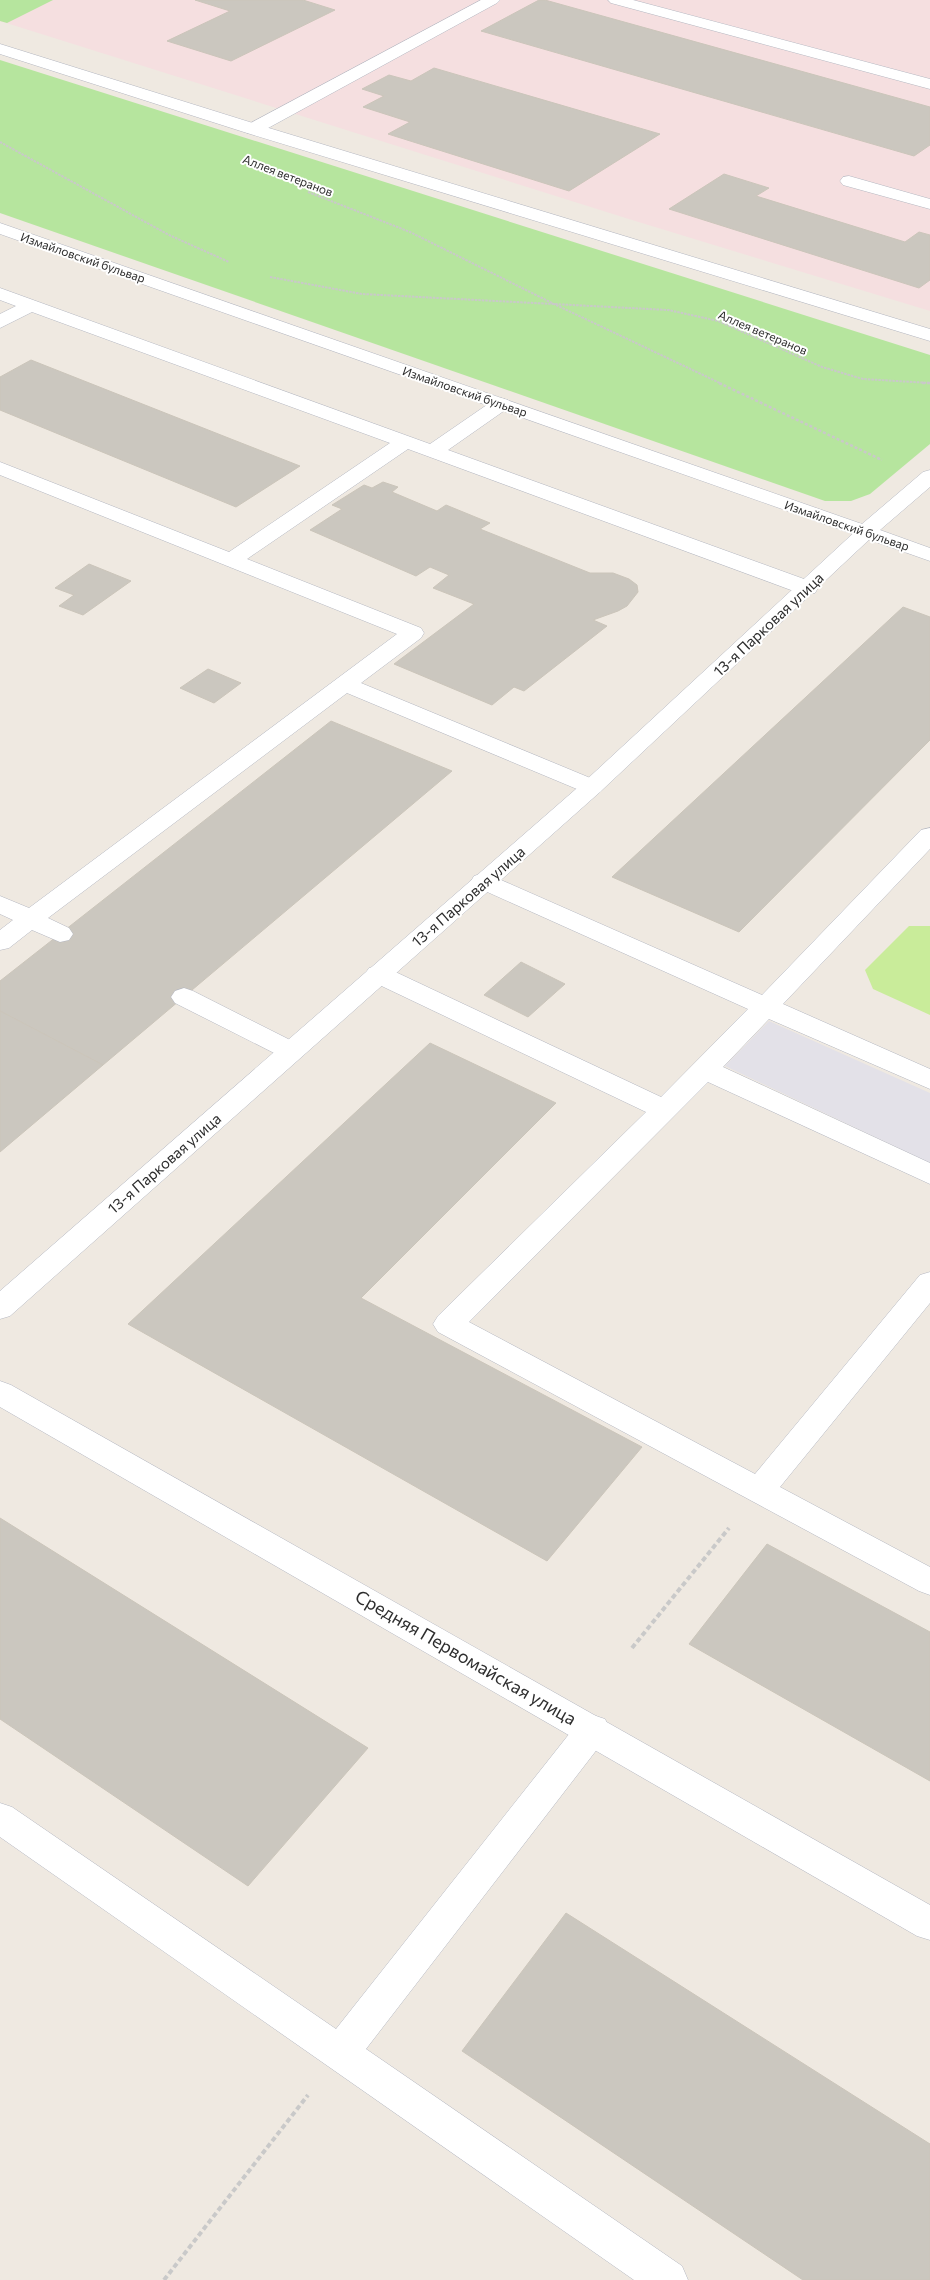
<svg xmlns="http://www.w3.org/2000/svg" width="930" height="2280" font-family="Commissioner,sans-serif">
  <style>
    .industrial { fill: #e3e1e8 }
    .medical { fill: #f5dfe0 }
    .green { fill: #b6e59e }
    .pitch { fill: #c9ec9a }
    .building { fill: #cbc7bf; stroke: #cbc5ba }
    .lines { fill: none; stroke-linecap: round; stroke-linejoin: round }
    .service-casing { stroke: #b4b7c1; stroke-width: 1 }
    .minor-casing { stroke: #b4b7c1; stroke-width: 1 }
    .tertiary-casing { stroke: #b4b7c1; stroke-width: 1 }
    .path-far2 { stroke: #c9c9c9; stroke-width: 2; stroke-dasharray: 2.5 1; stroke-linecap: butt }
    .path-far1 { stroke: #c9c9c9; stroke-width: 2.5; stroke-dasharray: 3 2; stroke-linecap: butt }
    .path { stroke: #c9c9c9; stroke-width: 4; stroke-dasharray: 5 3; stroke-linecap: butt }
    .service { fill: #fff; fill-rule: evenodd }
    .minor { fill: #fff; fill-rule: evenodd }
    .tertiary { fill: #fff; fill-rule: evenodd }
    .labels { text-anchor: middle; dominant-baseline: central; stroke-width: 4; stroke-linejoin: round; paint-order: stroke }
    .far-street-label { font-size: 12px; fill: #2e2e2e; stroke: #fff }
    .street-label { font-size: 15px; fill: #2e2e2e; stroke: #fff }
    .near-street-label { font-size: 18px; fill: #2e2e2e; stroke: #fff }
  </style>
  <rect width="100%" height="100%" fill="#efe9e1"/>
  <polygon class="industrial" points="769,1021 930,1093 930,1163 725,1066"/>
  <polygon class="medical" points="0,0 930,0 930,311 632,220 0,21"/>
  <g class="green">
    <polygon points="0,0 53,0 7,23 0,21"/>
    <polygon points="0,60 930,355 930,444 870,494 851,501 825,501 0,213"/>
  </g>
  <polygon class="pitch" points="909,926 930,926 930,1015 873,989 865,970"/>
  <g class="building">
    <polygon points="195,0 303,0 335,10 231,61 167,41 230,11"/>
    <polygon points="539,0 545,0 930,107 930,145 914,156 481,31"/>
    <polygon points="434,68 660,134 569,191 388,134 410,122 363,107 384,96 362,89 389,75 411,81"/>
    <polygon points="724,174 769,188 756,196 905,242 919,232 930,235 930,280 919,288 669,209"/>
    <polygon points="31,360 231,439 300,466 236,507 0,410 0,377"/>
    <polygon points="383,482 398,487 392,492 437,511 446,505 490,523 480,529 590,573 613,573 629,579 637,585 638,592 627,606 618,611 593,620 607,626 524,691 514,687 492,705 394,664 474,604 433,588 449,575 430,567 416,576 310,530 342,509 332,505 364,485 372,488"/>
    <polygon points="89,564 131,581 83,615 59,606 74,595 55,588"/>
    <polygon points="903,607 930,617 930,740 739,932 612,877"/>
    <polygon points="208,669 241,683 214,703 180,688"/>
    <polygon points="331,721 452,771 103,1065 0,1011 0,981"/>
    <polygon points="521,962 565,984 528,1017 484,995"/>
    <polygon points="0,1011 103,1065 0,1152"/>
    <polygon points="430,1043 556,1103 361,1298 642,1447 547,1561 128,1324"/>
    <polygon points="0,1518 368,1748 248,1886 0,1719"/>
    <polygon points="767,1544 930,1632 930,1781 689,1644"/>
    <polygon points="566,1913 930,2144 930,2280 803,2280 462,2051"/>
  </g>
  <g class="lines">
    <defs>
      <g id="service">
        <polygon points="481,0 500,0 497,3 259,133 247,133 245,129 247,125"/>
        <polygon points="608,0 633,0 930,79 930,89 611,3"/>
        <polygon points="849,176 930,199 930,209 843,185 840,181 843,177"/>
        <polygon points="0,288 430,444 494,400 501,398 508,400 511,404 508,408 448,450 815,583 818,588 815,593 807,594 799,593 408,449 247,559 421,628 424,633 421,638 361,683 600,782 604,787 600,792 592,794 584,792 347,693 48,918 69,928 73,934 69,940 60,942 32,930 9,948 0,950 0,930 13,920 0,914 0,896 29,908 397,634 0,475 0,462 229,552 390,443 32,312 0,328 0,314 16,306 0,300"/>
        <polygon points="930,828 930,849 783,1004 930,1069 930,1089 769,1019 723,1067 930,1163 930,1184 708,1082 469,1322 755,1474 920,1275 930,1272 930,1303 780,1487 930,1567 930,1595 919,1591 438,1332 433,1324 438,1316 646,1112 369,980 365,974 369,968 378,966 387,968 661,1097 748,1009 474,886 471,881 474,876 483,873 492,876 762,995 921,830"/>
        <polygon points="184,988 193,991 300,1045 304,1051 300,1057 291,1060 282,1057 175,1003 171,997 175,991"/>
        <polygon points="593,1715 605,1719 610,1729 605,1739 366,2049 682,2266 688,2280 634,2280 0,1837 0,1803 12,1807 336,2029 581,1719"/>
      </g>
      <g id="minor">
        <polygon points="866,526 873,528 876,532 873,536 600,792 10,1316 0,1319 0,1291 584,782 859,528"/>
        <polygon points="0,1381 11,1385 930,1905 930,1940 917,1936 0,1407"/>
      </g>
      <g id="tertiary">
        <polygon points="0,44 259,125 930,329 930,341 247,133 0,54"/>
        <polygon points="0,223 862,524 923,472 930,470 930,487 880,530 930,548 930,561 0,234"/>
      </g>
    </defs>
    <use href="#service" class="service-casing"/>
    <use href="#minor" class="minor-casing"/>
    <use href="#tertiary" class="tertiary-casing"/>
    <g class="path-far2">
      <polyline points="0,142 169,235 229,262"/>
      <polyline points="308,192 410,232 556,305 722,384"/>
      <polyline points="270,277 362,294 668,310 718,321 822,367 863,379 930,383"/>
    </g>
    <g class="path-far1">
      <polyline points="719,383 882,460"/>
      <polyline points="922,383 930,383"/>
    </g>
    <g class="path">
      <polyline points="632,1648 729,1528"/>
      <polyline points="164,2280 308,2095"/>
    </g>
    <use href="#service" class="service"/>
    <use href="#minor" class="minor"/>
    <use href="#tertiary" class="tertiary"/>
  </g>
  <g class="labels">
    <g class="far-street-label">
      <text transform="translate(288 175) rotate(21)">Аллея ветеранов</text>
      <text transform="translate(83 257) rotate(19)">Измайловский бульвар</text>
      <text transform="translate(763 332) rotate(23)">Аллея ветеранов</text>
      <text transform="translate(465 391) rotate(19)">Измайловский бульвар</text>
      <text transform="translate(847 525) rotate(19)">Измайловский бульвар</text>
    </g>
    <g class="street-label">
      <text transform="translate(768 624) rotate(-43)">13-я Парковая улица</text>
      <text transform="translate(468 896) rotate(-41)">13-я Парковая улица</text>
      <text transform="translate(164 1163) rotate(-41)">13-я Парковая улица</text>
    </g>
    <g class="near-street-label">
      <text transform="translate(466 1657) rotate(30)">Средняя Первомайская улица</text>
    </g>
  </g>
</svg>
